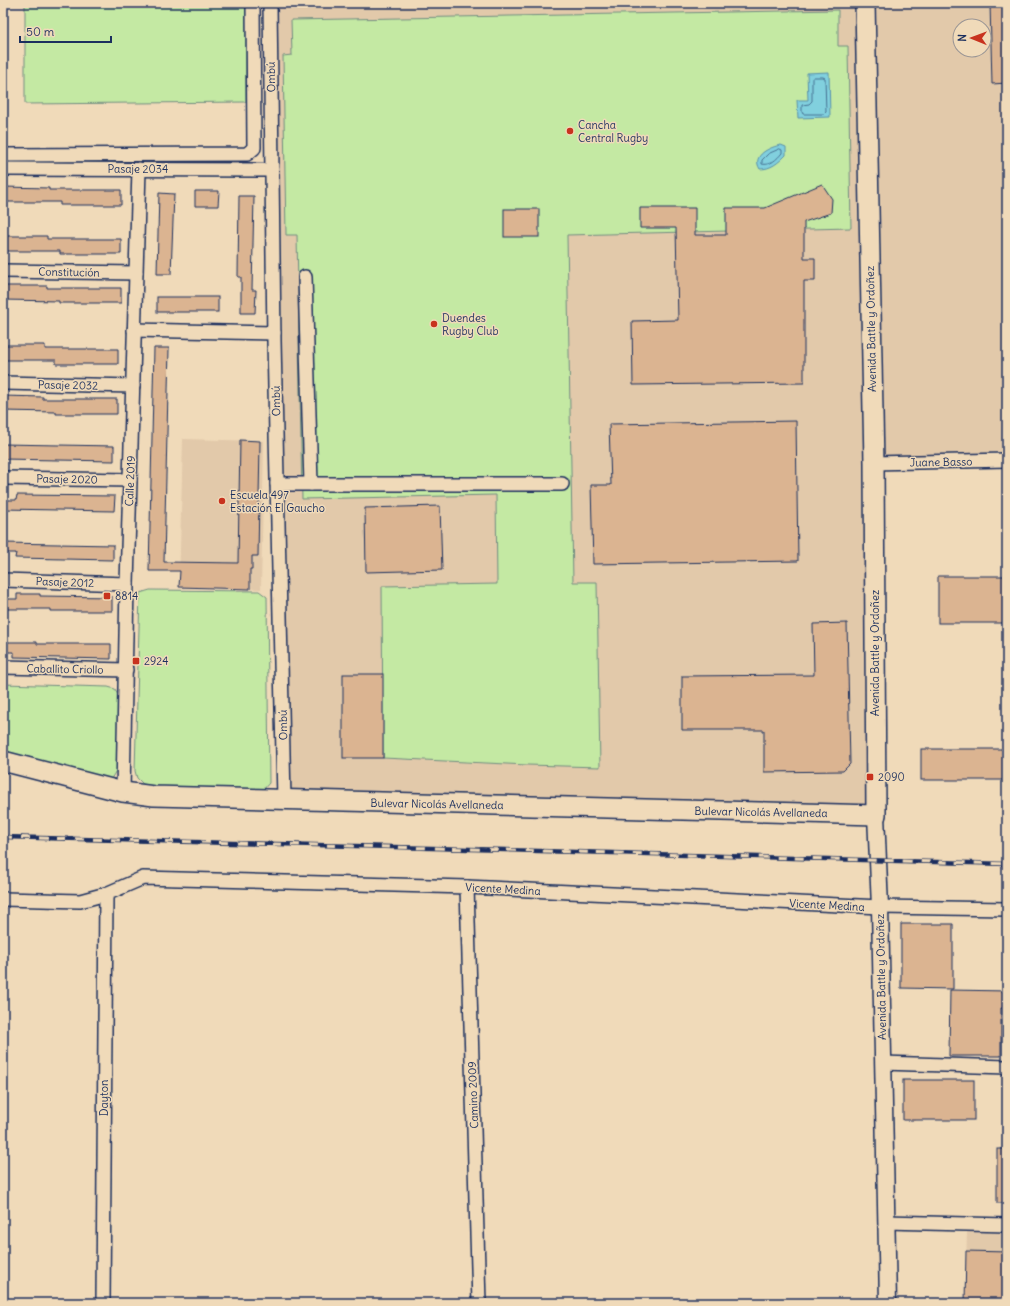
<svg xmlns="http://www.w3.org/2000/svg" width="1010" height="1306" font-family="Delius,sans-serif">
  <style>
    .built { fill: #e2c9aa; fill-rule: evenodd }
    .green { fill: #c4e9a3; stroke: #708c80 }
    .water { fill: #81d0de; stroke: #5890ab }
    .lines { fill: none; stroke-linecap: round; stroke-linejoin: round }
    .shore { stroke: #446f91; stroke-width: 1 }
    .building { fill: #dbb491; stroke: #1b2f5e }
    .minor-casing { stroke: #1b2f5e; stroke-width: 16 }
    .tertiary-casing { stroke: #1b2f5e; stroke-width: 19 }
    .secondary-casing { stroke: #1b2f5e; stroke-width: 22 }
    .minor { stroke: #f0dab9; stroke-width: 13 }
    .tertiary { stroke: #f0dab9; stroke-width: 16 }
    .secondary { stroke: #f0dab9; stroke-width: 19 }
    .rail-casing { stroke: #1b2f5e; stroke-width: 4.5 }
    .rail { stroke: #f0dab9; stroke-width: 3; stroke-dasharray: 9; stroke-linecap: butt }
    .poi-dot { fill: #c8321e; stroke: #f0dab9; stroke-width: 1.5 }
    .labels { text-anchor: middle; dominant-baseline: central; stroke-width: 3; stroke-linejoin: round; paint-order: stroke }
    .street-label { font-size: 11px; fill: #1b2f5e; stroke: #f0dab9 }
    .poi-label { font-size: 11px; fill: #1b2f5e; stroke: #f0dab9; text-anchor: start }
  </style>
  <rect width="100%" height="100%" fill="#f0dab9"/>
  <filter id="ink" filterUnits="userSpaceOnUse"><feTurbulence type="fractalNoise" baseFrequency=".025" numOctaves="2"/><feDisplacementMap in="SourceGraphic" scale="8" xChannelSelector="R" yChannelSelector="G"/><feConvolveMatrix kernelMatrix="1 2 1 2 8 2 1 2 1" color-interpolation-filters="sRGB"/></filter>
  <g filter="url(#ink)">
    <g class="built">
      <path d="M270,3H1007V460L874,463L876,815L284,800ZM960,26H984V50H960Z"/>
      <polygon points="183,439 264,441 261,589 179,587"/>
      <polygon points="967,1232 1007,1233 1007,1303 965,1303"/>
    </g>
    <g class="green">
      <polygon points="25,3 246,3 246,102 25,104"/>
      <polygon points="838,10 838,46 848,46 851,228 567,235 573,582 597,582 600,767 527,765 383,758 382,586 497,584 496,495 302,499 297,235 286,235 283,56 292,55 291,20"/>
      <polygon points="150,590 259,591 267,597 269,783 263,790 213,790 155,786 143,784 137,778 135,771 140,593"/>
      <polygon points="3,684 108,687 115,689 118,695 117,769 111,779 103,781 3,755"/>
    </g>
    <g class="water">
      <polygon points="829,72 830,117 798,118 797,100 808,100 807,73"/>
      <path d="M781,145L786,147V155C778,163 771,169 760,169C751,155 770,147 781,145Z"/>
    </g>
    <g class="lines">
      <g class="shore">
        <polygon points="814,77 823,77 825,78 826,112 824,114 803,114 802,112 802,105 809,104 812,101 812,79"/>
        <path d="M780,149L782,150V153C777,159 770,166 762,164V160L768,154Z"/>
      </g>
    </g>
    <g class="building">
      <polygon points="990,3 1007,3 1007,83 992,84"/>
      <polygon points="822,184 832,199 831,213 804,222 804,258 815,258 815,281 804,281 804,383 633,385 632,321 678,320 676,228 640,228 640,208 695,208 695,235 726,235 726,208 765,208"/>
      <polygon points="3,187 49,188 49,190 121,190 121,205 60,205 60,202 3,202"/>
      <polygon points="195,191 219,191 218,206 195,206"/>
      <polygon points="159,193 174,194 171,274 157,274"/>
      <polygon points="239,196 254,196 252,290 256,290 255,313 241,313 241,277 238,277"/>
      <rect x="504" y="209" width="35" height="28"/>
      <polygon points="3,236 47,236 47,239 121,239 121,254 60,254 60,251 3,251"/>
      <polygon points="3,286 47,286 47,288 121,288 121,303 59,303 59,301 3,300"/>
      <rect x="157" y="297" width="61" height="15"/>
      <polygon points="3,345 45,345 45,349 118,349 118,364 56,364 56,360 3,360"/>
      <polygon points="154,348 169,348 164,562 238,563 240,440 260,441 258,556 252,556 252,569 250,569 250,589 179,587 180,571 149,571"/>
      <polygon points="3,396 43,397 43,399 117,399 117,414 56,414 56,412 3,411"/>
      <polygon points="796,421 798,561 593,564 591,485 611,485 609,424"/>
      <polygon points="3,444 114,446 114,461 3,459"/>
      <polygon points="17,495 115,496 114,511 3,509 3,500 16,500"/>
      <polygon points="440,506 442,570 366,572 365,508"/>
      <polygon points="3,543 113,545 113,560 15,558 16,553 3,553"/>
      <rect x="938" y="576" width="69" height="47"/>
      <polygon points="17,594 40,594 40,596 112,597 112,611 51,611 51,609 3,609 3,599 17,599"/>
      <polygon points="847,623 850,764 843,771 764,772 764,730 682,730 682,676 814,675 813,624"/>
      <polygon points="3,642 37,642 37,644 111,644 111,659 14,657 14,652 3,652"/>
      <rect x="343" y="674" width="40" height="84"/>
      <rect x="921" y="749" width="86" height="31"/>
      <polygon points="901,924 953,924 953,989 901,988"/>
      <polygon points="950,990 1007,991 1007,1009 1001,1008 1001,1056 949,1056"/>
      <rect x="903" y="1080" width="71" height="40"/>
      <rect x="997" y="1149" width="10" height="54"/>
      <polygon points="966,1251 1007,1252 1007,1303 965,1303"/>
    </g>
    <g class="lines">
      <defs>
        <g id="minor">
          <polyline points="270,3 274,341 284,800"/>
          <polyline points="3,155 247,154 254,148 253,3"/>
          <polyline points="3,169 272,170"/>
          <polyline points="3,271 136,273"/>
          <polyline points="305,277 311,484"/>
          <polyline points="134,330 274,333"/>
          <polyline points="3,383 133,386"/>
          <polyline points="874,463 1007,460"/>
          <polyline points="3,478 130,480"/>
          <polyline points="277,484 562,484"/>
          <polyline points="3,580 127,584"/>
          <polyline points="3,667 126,670"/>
          <polyline points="123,792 127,584 139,169"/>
          <polyline points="467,887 479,1303"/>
          <polyline points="3,899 80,901 106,894 143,878 467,887 880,907 1007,909"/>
          <polyline points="883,1063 1007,1067"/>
          <polyline points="886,1222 1007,1225"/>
          <polyline points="103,1303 106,894"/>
        </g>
        <polyline id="tertiary" points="876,815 880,907 888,1303"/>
        <polyline id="secondary" points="3,761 123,792 154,796 876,815 874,463 865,3"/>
      </defs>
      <use href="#minor" class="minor-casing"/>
      <use href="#tertiary" class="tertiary-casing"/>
      <use href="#secondary" class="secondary-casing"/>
      <use href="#minor" class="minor"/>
      <use href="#tertiary" class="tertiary"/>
      <use href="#secondary" class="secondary"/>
      <defs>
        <polyline id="rail" points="3,837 470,849 1007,864"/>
      </defs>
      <use href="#rail" class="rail-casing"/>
      <use href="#rail" class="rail"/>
    </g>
  </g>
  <g class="poi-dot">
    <circle cx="570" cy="131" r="4"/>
    <circle cx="434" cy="324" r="4"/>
    <circle cx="222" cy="501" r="4"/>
    <rect x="103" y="592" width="8" height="8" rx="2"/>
    <rect x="132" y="657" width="8" height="8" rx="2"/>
    <rect x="866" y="773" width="8" height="8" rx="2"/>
  </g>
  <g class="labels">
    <g class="street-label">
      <text transform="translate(271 77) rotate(-91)">Ombú</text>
      <text x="138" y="169">Pasaje 2034</text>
      <text transform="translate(69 272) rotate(1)">Constitución</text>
      <text transform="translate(871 329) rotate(-91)">Avenida Battle y Ordoñez</text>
      <text transform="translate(68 385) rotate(1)">Pasaje 2032</text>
      <text transform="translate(276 401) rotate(-91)">Ombú</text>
      <text transform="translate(941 462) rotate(-1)">Juane Basso</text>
      <text transform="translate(67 479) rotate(1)">Pasaje 2020</text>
      <text transform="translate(130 481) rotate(-88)">Calle 2019</text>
      <text transform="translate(65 582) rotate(2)">Pasaje 2012</text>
      <text transform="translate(875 653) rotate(-90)">Avenida Battle y Ordoñez</text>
      <text transform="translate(65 669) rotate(1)">Caballito Criollo</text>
      <text transform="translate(283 725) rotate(-91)">Ombú</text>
      <text transform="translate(437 804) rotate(1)">Bulevar Nicolás Avellaneda</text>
      <text transform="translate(761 812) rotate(1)">Bulevar Nicolás Avellaneda</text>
      <text transform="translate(503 889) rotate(3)">Vicente Medina</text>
      <text transform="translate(827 905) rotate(3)">Vicente Medina</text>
      <text transform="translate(881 977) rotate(-91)">Avenida Battle y Ordoñez</text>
      <text transform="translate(473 1095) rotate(-92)">Camino 2009</text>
      <text transform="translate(104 1098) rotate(-90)">Dayton</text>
    </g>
    <g class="poi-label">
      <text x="578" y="125">Cancha<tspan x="578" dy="13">Central Rugby</tspan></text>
      <text x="442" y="318">Duendes<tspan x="442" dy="13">Rugby Club</tspan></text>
      <text x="230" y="495">Escuela 497<tspan x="230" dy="13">Estación El Gaucho</tspan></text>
      <text x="115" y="596">8814</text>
      <text x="144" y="661">2924</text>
      <text x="878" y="777">2090</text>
    </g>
  </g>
  <rect width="1010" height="1306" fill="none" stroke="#f0dab9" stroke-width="16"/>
  <rect x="8" y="8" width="994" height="1290" fill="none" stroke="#1b2f5e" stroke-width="1.5" filter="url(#ink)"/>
  <g transform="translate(972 38) rotate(271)"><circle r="19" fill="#f0dab9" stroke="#9b9695"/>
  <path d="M0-3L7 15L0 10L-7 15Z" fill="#c8321e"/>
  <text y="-6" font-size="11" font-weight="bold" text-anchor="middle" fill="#1b2f5e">N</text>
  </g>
  <path d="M20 36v6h91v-6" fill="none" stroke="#1b2f5e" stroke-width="2"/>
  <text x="26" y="36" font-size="12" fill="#1b2f5e" stroke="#f0dab9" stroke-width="3" paint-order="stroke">50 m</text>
</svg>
